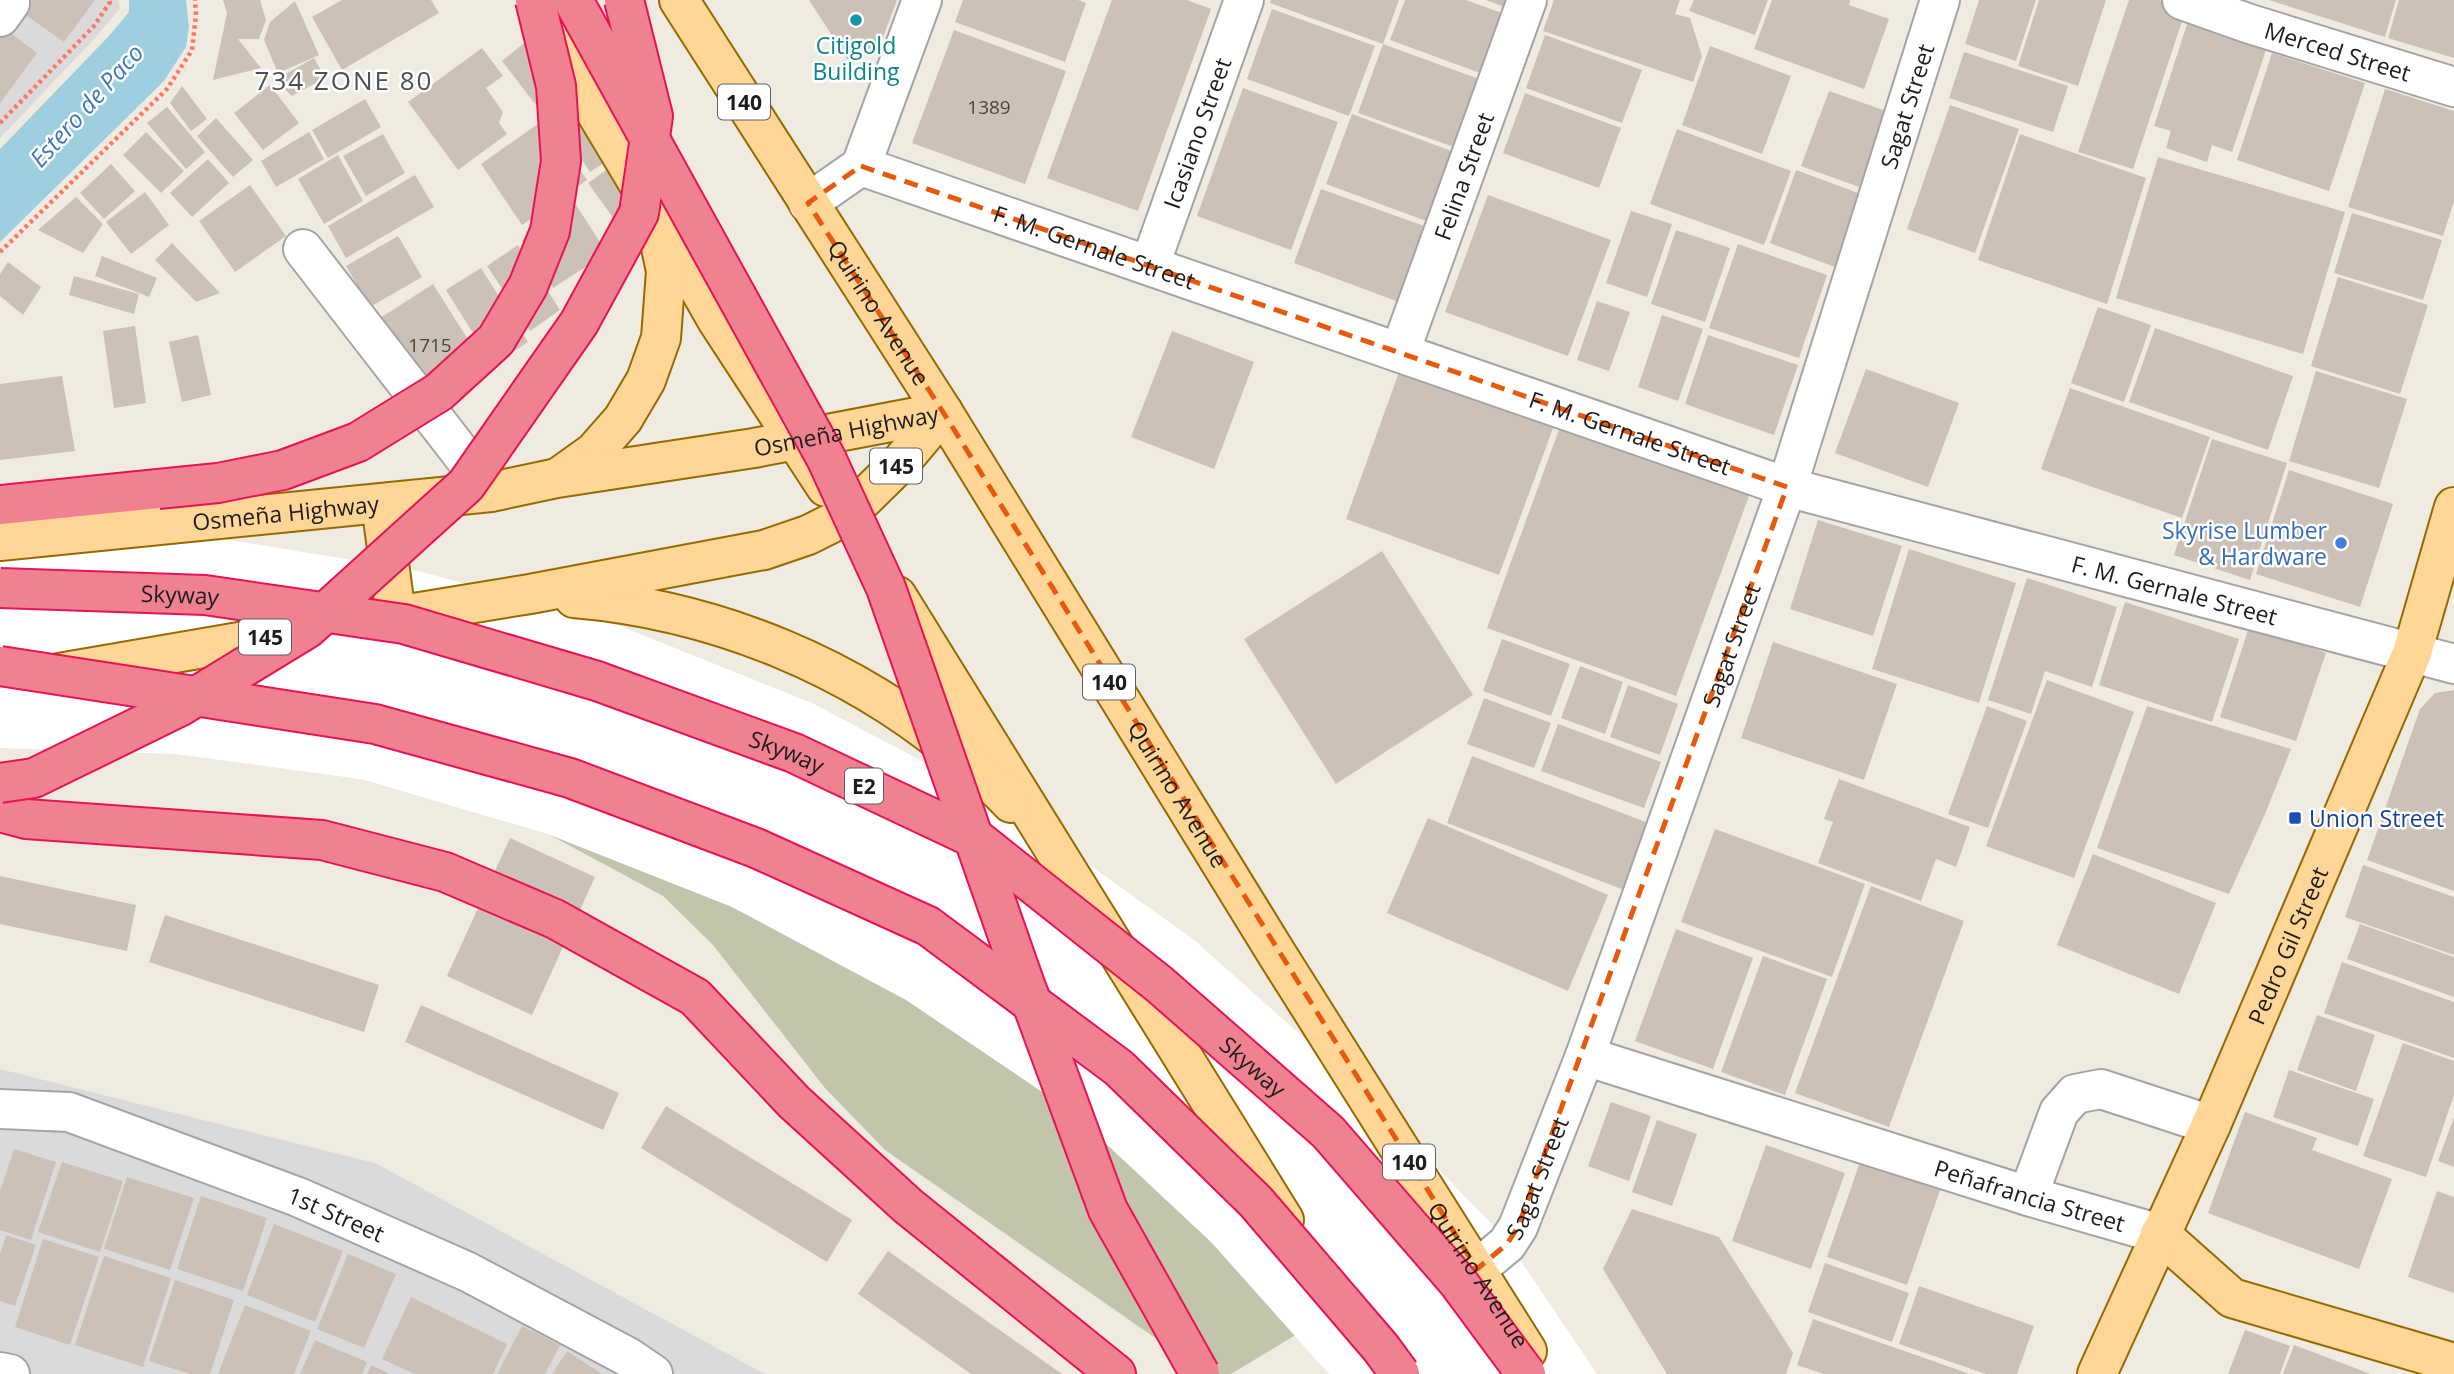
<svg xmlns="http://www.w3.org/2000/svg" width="2454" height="1374" font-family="'Open Sans',sans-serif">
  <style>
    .residential { fill: #dbdada }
    .construction { fill: #c3c4ac }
    .water { fill: #9dcfe1 }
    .pier { fill: #fff }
    .building { fill: #cbc1b7 }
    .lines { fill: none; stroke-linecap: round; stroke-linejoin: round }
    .minor-casing { stroke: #a4a4a4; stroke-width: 42 }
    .major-casing { stroke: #956a00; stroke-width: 42 }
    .highway-casing { stroke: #e91354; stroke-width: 42 }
    .path { stroke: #ff7962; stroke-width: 4.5; stroke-dasharray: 3.5 3.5; stroke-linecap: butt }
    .minor { stroke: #fff; stroke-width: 38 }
    .major { stroke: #ffd696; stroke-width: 38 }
    .highway { stroke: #ef8191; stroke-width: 38 }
    .highway-bridge-casing { stroke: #e91354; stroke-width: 42; stroke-linecap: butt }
    .highway-bridge { stroke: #ef8191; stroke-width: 38 }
    .marked { fill: none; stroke: #e8590c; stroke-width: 5; stroke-dasharray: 14 9; stroke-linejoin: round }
    .culture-dot { fill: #0f9aa8; stroke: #fff; stroke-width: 2.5 }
    .shop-dot { fill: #3f7fe0; stroke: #fff; stroke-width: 2.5 }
    .transit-dot { fill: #1a4fb4; stroke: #fff; stroke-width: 2.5 }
    .labels { text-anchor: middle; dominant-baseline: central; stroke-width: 5; stroke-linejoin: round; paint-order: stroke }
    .number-label { font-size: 19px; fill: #484644 }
    .shield { fill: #fff; stroke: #616161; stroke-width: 2 }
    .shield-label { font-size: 21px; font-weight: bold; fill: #1d1d1d }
    .culture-label { font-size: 23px; fill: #0d838f; stroke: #fff }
    .street-label { font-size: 23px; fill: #1d1d1d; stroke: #fff }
    .shop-label { font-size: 23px; fill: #366cbe; stroke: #fff; text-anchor: end }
    .transit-label { font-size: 23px; fill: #164399; stroke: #fff; text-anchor: start }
    .water-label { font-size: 24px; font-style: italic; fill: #4076b5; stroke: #fff }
    .quarter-label { font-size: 26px; letter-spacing: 2px; fill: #505050; stroke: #fff }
  </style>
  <rect width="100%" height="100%" fill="#efebe1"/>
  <g class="residential">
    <polygon points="0,0 118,0 120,8 95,38 0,138"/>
    <polygon points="0,1069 375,1163 765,1374 0,1374"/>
  </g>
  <polygon class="construction" points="691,770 1312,1325 1231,1374 1207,1374 885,1150 825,1088 713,945 663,896 550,835 360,779"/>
  <polygon class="water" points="129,0 186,0 189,27 186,47 164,81 0,242 0,149 108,37 129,12"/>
  <polygon class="pier" points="0,531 211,537 418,571 620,626 812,703 1009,807 1194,940 1358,1086 1506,1239 1597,1374 1329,1374 1211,1242 1072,1112 906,1000 732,907 550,835 360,779 176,754 0,748"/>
  <g class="building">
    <polygon points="28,0 95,0 64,42 20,11"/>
    <polygon points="223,0 260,0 266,20 259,39 238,39 261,68 213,80 227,13"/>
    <polygon points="342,0 431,0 439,13 342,70 312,17"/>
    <polygon points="809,0 897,0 882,40 849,62"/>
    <polygon points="963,0 1078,0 1086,3 1065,62 955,22"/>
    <polygon points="1112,0 1187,0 1211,9 1138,211 1047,178"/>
    <polygon points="1271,0 1399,0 1383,44 1490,83 1465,151 1358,113 1383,44 1270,3"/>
    <polygon points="1405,0 1466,0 1513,17 1491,77 1390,40"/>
    <polygon points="1486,0 1516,0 1512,10"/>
    <polygon points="1554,0 1680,0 1675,14 1690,18 1702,56 1693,82 1543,31"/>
    <polygon points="1694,0 1768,0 1755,35 1689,11"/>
    <polygon points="1772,0 1850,0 1849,5 1889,19 1864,89 1754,49"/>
    <polygon points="1979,0 2036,0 2016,61 1965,44"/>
    <polygon points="2039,0 2106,0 2078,86 2018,66"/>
    <polygon points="2129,0 2159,0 2186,9 2133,169 2078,152"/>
    <polygon points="2269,0 2396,0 2385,37"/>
    <polygon points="2399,0 2454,0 2454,58 2388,38"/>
    <polygon points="295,1 319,55 278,73 264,40 270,22"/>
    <polygon points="1272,9 1375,46 1349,116 1247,79"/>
    <polygon points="2191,12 2270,38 2232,152 2212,145 2207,162 2166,148 2171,131 2154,126"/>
    <polygon points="0,25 37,53 0,103"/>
    <polygon points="954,30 1066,71 1025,184 912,143"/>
    <polygon points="1545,35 1642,70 1622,123 1526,88"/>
    <polygon points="529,39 546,118 502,61"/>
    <polygon points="1710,46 1791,76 1762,154 1682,125"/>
    <polygon points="482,48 503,76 486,88 503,112 499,123 507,134 458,170 408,102"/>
    <polygon points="1964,52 2068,86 2053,132 1949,98"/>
    <polygon points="2272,53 2365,83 2329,191 2237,160"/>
    <polygon points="314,58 325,78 292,96 275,80"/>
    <polygon points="270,85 299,123 263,150 234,113"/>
    <polygon points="182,86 207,119 191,131 170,103"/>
    <polygon points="1243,88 1338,122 1291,250 1197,216"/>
    <polygon points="2385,89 2454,111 2454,201 2443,236 2348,207"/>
    <polygon points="1829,91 1886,111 1859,187 1801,166"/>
    <polygon points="1525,93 1621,128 1599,188 1503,153"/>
    <polygon points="365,99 381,127 328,158 312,130"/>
    <polygon points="579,104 613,157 590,172 556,119"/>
    <polygon points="1950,105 2019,129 1975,253 1907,229"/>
    <polygon points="167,107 205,152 186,169 147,123"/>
    <polygon points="1352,114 1454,152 1429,222 1326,184"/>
    <polygon points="216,118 253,160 233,177 197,136"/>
    <polygon points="545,119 587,180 522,225 481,164"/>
    <polygon points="1677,129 1791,171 1764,245 1650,204"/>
    <polygon points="146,132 184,171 161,193 123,155"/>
    <polygon points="309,132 324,159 276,187 261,161"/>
    <polygon points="383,134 405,173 366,196 343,156"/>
    <polygon points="2020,134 2146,178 2107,304 1978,260"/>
    <polygon points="338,155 363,201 324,224 298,179"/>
    <polygon points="2158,157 2345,212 2303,354 2116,298"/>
    <polygon points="208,159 229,183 192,217 170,193"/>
    <polygon points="111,164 135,191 104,219 80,193"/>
    <polygon points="609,168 634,204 614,219 588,183"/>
    <polygon points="1796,170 1861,194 1835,267 1770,243"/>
    <polygon points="415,175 434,207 346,258 328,226"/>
    <polygon points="250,185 286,236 235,272 199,221"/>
    <polygon points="1321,189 1427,227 1399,302 1294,263"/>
    <polygon points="145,192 169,225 131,254 106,222"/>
    <polygon points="1488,195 1611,240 1568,356 1445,312"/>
    <polygon points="76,197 103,224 83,253 38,230"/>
    <polygon points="576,205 607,253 553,288 522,240"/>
    <polygon points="1631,211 1672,224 1647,297 1606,283"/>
    <polygon points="2352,213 2442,240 2423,300 2334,273"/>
    <polygon points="1676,230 1730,248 1705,322 1651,304"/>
    <polygon points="398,236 422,277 370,307 346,266"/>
    <polygon points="172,243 220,293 196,302 155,260"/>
    <polygon points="1738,244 1827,275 1799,358 1709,328"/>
    <polygon points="518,245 560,310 530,331 487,266"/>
    <polygon points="102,256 157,278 149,297 95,276"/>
    <polygon points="8,262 41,287 23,315 0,296 0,274"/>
    <polygon points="481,268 528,342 493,365 446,290"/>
    <polygon points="74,276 139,294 134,314 69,295"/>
    <polygon points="2338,277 2428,305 2400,394 2311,366"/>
    <polygon points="433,284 486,368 428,405 374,322"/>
    <polygon points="1597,301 1630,312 1609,371 1577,360"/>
    <polygon points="2098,307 2151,325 2124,402 2071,383"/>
    <polygon points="1662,315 1703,329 1678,401 1638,387"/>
    <polygon points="135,326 146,403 114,408 103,331"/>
    <polygon points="2155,328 2293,376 2268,450 2129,402"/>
    <polygon points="1172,331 1254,362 1214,469 1131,437"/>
    <polygon points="198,335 211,395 182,402 169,342"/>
    <polygon points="1708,335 1798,365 1774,435 1685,404"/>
    <polygon points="1402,364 1556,420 1499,575 1346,519"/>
    <polygon points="1866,369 1959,403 1928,487 1835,453"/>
    <polygon points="2316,371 2407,399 2379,488 2289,461"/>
    <polygon points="62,376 75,451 0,460 0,384"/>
    <polygon points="2070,388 2210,437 2182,518 2041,469"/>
    <polygon points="1561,424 1750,493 1676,696 1487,628"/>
    <polygon points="2212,439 2287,463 2250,580 2174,555"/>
    <polygon points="2289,470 2393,504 2360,607 2256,574"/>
    <polygon points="1818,520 1902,546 1873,636 1790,609"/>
    <polygon points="1909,549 2016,583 1979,703 1872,669"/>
    <polygon points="1382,551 1473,695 1336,784 1244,639"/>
    <polygon points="2027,578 2117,607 2092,687 2045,671 2031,714 1988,700"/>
    <polygon points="2125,602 2239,639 2212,722 2099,685"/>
    <polygon points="2249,627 2326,653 2296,741 2220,717"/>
    <polygon points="1502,639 1570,664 1551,716 1483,691"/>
    <polygon points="1773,642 1897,684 1864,780 1741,738"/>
    <polygon points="1580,666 1623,682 1605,734 1561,718"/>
    <polygon points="2047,680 2134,712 2074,878 1986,846"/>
    <polygon points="1628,685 1678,704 1660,755 1610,737"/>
    <polygon points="2454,690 2454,891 2367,860 2420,709 2435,693"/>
    <polygon points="1484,698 1551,723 1534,768 1467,744"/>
    <polygon points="1987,706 2027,721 1988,828 1948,814"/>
    <polygon points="2147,706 2291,749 2265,814 2229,894 2097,848"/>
    <polygon points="1558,724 1661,762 1644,808 1541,771"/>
    <polygon points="1472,756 1651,824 1627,891 1447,823"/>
    <polygon points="1839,779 1970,827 1956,867 1936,859 1921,901 1818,863 1833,822 1824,819"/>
    <polygon points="1428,818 1608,895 1568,991 1387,913"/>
    <polygon points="1715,829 1865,884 1832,977 1681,922"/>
    <polygon points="510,838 595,877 532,1015 447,976"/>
    <polygon points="2093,854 2216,903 2179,994 2057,945"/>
    <polygon points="2363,865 2454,897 2454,955 2345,917"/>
    <polygon points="0,876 136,905 127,951 0,924"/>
    <polygon points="1871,886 1964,921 1889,1127 1795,1093"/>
    <polygon points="165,915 379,985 364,1032 149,962"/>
    <polygon points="2360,924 2454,957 2454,997 2347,959"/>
    <polygon points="1676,929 1753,958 1713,1069 1635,1041"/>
    <polygon points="1763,956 1827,979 1785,1095 1721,1072"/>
    <polygon points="2342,962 2454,1002 2454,1058 2324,1013"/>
    <polygon points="421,1005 619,1093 603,1130 405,1042"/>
    <polygon points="2317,1015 2375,1035 2356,1091 2297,1070"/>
    <polygon points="2403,1043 2454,1061 2454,1095 2426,1177 2363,1156"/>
    <polygon points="2289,1070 2374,1099 2358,1146 2273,1117"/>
    <polygon points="1611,1102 1651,1116 1629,1181 1588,1166"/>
    <polygon points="666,1106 852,1220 827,1262 641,1148"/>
    <polygon points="2245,1112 2317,1138 2312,1150 2392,1179 2359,1269 2208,1213"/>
    <polygon points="2454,1117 2454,1167 2438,1161"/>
    <polygon points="1657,1120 1697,1134 1672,1206 1632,1192"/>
    <polygon points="1766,1145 1845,1173 1811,1269 1732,1241"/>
    <polygon points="14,1149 56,1162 31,1240 0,1230 0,1191"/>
    <polygon points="62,1162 123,1181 100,1252 38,1232"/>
    <polygon points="1860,1162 1940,1190 1907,1285 1827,1257"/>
    <polygon points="127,1177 194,1198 170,1270 104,1249"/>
    <polygon points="2437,1191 2454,1197 2454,1293 2408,1277"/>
    <polygon points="201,1196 267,1218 243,1291 177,1269"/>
    <polygon points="1632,1209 1719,1237 1793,1353 1786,1374 1667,1374 1603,1269"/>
    <polygon points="274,1224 343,1251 315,1322 247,1295"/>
    <polygon points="6,1235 36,1245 15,1306 0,1301 0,1254"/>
    <polygon points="43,1239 99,1257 70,1345 15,1327"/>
    <polygon points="888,1251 1062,1374 971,1374 858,1294"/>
    <polygon points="348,1254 396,1274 364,1348 317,1329"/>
    <polygon points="104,1256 171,1278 143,1367 75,1345"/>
    <polygon points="1825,1263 1909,1293 1892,1342 1808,1312"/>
    <polygon points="175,1280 234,1300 210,1374 190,1374 149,1361"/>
    <polygon points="1919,1286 2034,1326 2017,1374 1986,1374 1899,1344"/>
    <polygon points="411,1297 507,1344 493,1374 415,1374 382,1359"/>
    <polygon points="245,1305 311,1331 294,1374 218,1374"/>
    <polygon points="1813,1319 1970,1374 1824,1374 1797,1365"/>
    <polygon points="522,1326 560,1345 545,1374 497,1374"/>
    <polygon points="2245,1330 2290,1346 2280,1374 2228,1374"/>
    <polygon points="315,1340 367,1362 362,1374 300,1374"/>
    <polygon points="2294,1345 2371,1374 2283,1374"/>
    <polygon points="567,1351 602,1374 552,1374"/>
    <polygon points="371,1365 390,1374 367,1374"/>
  </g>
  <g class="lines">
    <defs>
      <g id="minor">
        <path id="s1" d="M2182,0L2250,24L2454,87"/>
        <polyline points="0,17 10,3 6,0"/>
        <path id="s2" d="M861,166L1787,487L2454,664"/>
        <polyline points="808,203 861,166 922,0"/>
        <polyline points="303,249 491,492"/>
        <path id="s3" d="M1150,265L1244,0"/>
        <path id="s4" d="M1400,352L1527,0"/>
        <path id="s5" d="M1585,1056L2028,1196L2160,1234"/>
        <path id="s6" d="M0,1109L69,1112L298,1197L468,1272L628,1357L653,1374"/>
        <polyline points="2028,1196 2059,1112 2075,1094 2101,1089 2211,1125"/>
        <path id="s7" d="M1477,1269L1507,1244L1518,1227L1585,1056L1787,487L1940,0"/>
        <polyline points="0,1372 10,1374"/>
      </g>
      <g id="major">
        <path id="s8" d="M679,0L943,412L1275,951L1527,1351"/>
        <polyline points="547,31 652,206 717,320 826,487"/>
        <polyline points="559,477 594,452 623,419 646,380 661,338 666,271 658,233"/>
        <polyline points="381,504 396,615"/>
        <path id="s9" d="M0,541L491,492L557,478L754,448L943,412"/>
        <polyline points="897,596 1284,1220"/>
        <path d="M574,598C716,610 855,667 963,760C980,774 997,787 1011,803"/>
        <polyline points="377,619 530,594 764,550 808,535 846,516 901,462 943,412"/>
        <polyline points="59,673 303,631"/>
        <polyline points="2160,1234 2232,1298 2454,1363"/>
        <path id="s10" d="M2097,1374L2211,1125L2412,653L2454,507"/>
      </g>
      <g id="highway">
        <polyline points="0,505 158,489"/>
        <polyline points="0,812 26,819 322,840 445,872 555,919 695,997 794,1102 908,1206 1116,1374"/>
      </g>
    </defs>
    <use href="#minor" class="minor-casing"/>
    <use href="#major" class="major-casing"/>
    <use href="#highway" class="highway-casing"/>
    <g class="path">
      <polyline points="0,123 94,26 110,2 109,0"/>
      <polyline points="0,252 167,89 192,50 196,15 195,0"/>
    </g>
    <use href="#minor" class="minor"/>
    <use href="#major" class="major"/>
    <use href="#highway" class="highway"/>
    <defs>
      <g id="highway-bridge">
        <polyline points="573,0 826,458 886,588 1023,979 1108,1210 1200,1374"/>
        <polyline points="158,489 218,483 283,470 358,442 439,392 496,340 528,286 550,231 561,161 556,86 535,0"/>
        <path id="s11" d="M0,588L205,595L404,624L597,681L794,753L976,839L1159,984L1328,1132L1458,1282L1526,1374"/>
        <polyline points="0,666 375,724 570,778 756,848 928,926 1119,1068 1256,1202 1381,1348 1400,1374"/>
        <polyline points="0,783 34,778 179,707 308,628 466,485 579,323 639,213 653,116 624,0"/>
      </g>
    </defs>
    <use href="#highway-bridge" class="highway-bridge-casing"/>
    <use href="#highway-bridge" class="highway-bridge"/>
  </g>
  <path class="marked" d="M861,166L1787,487L1518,1227L1507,1244L1477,1269L943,412L808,203Z"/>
  <circle class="culture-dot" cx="856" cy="20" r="7"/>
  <circle class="shop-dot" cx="2341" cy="543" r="7"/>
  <rect class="transit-dot" x="2288" y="811" width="14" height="14" rx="3.5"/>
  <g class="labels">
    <g class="number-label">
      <text x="989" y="107">1389</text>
      <text x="430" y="345">1715</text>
    </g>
    <g class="shield">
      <rect x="718" y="84.5" width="52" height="35" rx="5"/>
      <rect x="870" y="448.5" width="52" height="35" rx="5"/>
      <rect x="239" y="619.5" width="52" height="35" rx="5"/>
      <rect x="1083" y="664.5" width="52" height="35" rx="5"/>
      <rect x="845" y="768.5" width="38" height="35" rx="5"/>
      <rect x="1383" y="1144.5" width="52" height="35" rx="5"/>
    </g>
    <g class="shield-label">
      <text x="744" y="102">140</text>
      <text x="896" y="466">145</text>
      <text x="265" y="637">145</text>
      <text x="1109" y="682">140</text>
      <text x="864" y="786">E2</text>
      <text x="1409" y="1162">140</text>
    </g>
    <g class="culture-label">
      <text x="856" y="45">Citigold<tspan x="856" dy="26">Building</tspan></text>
    </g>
    <g class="street-label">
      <text stroke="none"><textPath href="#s1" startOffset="164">Merced Street</textPath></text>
      <text stroke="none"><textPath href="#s7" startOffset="1246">Sagat Street</textPath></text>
      <text stroke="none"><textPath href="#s3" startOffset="140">Icasiano Street</textPath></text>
      <text stroke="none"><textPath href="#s4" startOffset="187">Felina Street</textPath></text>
      <text stroke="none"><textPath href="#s2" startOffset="247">F. M. Gernale Street</textPath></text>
      <text stroke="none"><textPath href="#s8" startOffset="371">Quirino Avenue</textPath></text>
      <text stroke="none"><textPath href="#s2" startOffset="814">F. M. Gernale Street</textPath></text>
      <text stroke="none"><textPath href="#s9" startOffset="854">Osmeña Highway</textPath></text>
      <text stroke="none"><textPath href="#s9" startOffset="287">Osmeña Highway</textPath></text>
      <text stroke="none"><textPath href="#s2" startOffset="1381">F. M. Gernale Street</textPath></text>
      <text stroke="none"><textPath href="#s11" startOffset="180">Skyway</textPath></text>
      <text stroke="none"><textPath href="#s7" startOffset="679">Sagat Street</textPath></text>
      <text stroke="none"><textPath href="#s11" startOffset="810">Skyway</textPath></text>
      <text stroke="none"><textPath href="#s8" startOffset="938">Quirino Avenue</textPath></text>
      <text stroke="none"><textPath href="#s10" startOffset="469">Pedro Gil Street</textPath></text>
      <text stroke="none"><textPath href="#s11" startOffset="1377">Skyway</textPath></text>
      <text stroke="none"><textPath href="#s7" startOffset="112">Sagat Street</textPath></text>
      <text stroke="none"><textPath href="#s5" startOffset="466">Peñafrancia Street</textPath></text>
      <text stroke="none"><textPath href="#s6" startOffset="355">1st Street</textPath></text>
      <text stroke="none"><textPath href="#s8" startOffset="1505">Quirino Avenue</textPath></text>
    </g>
    <g class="shop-label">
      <text x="2327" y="530">Skyrise Lumber<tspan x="2327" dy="26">&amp; Hardware</tspan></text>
    </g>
    <g class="transit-label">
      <text x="2309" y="818">Union Street</text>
    </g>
    <g class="water-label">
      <text transform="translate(86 105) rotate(-48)">Estero de Paco</text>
    </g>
    <g class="quarter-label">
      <text x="344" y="80">734 ZONE 80</text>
    </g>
  </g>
</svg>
